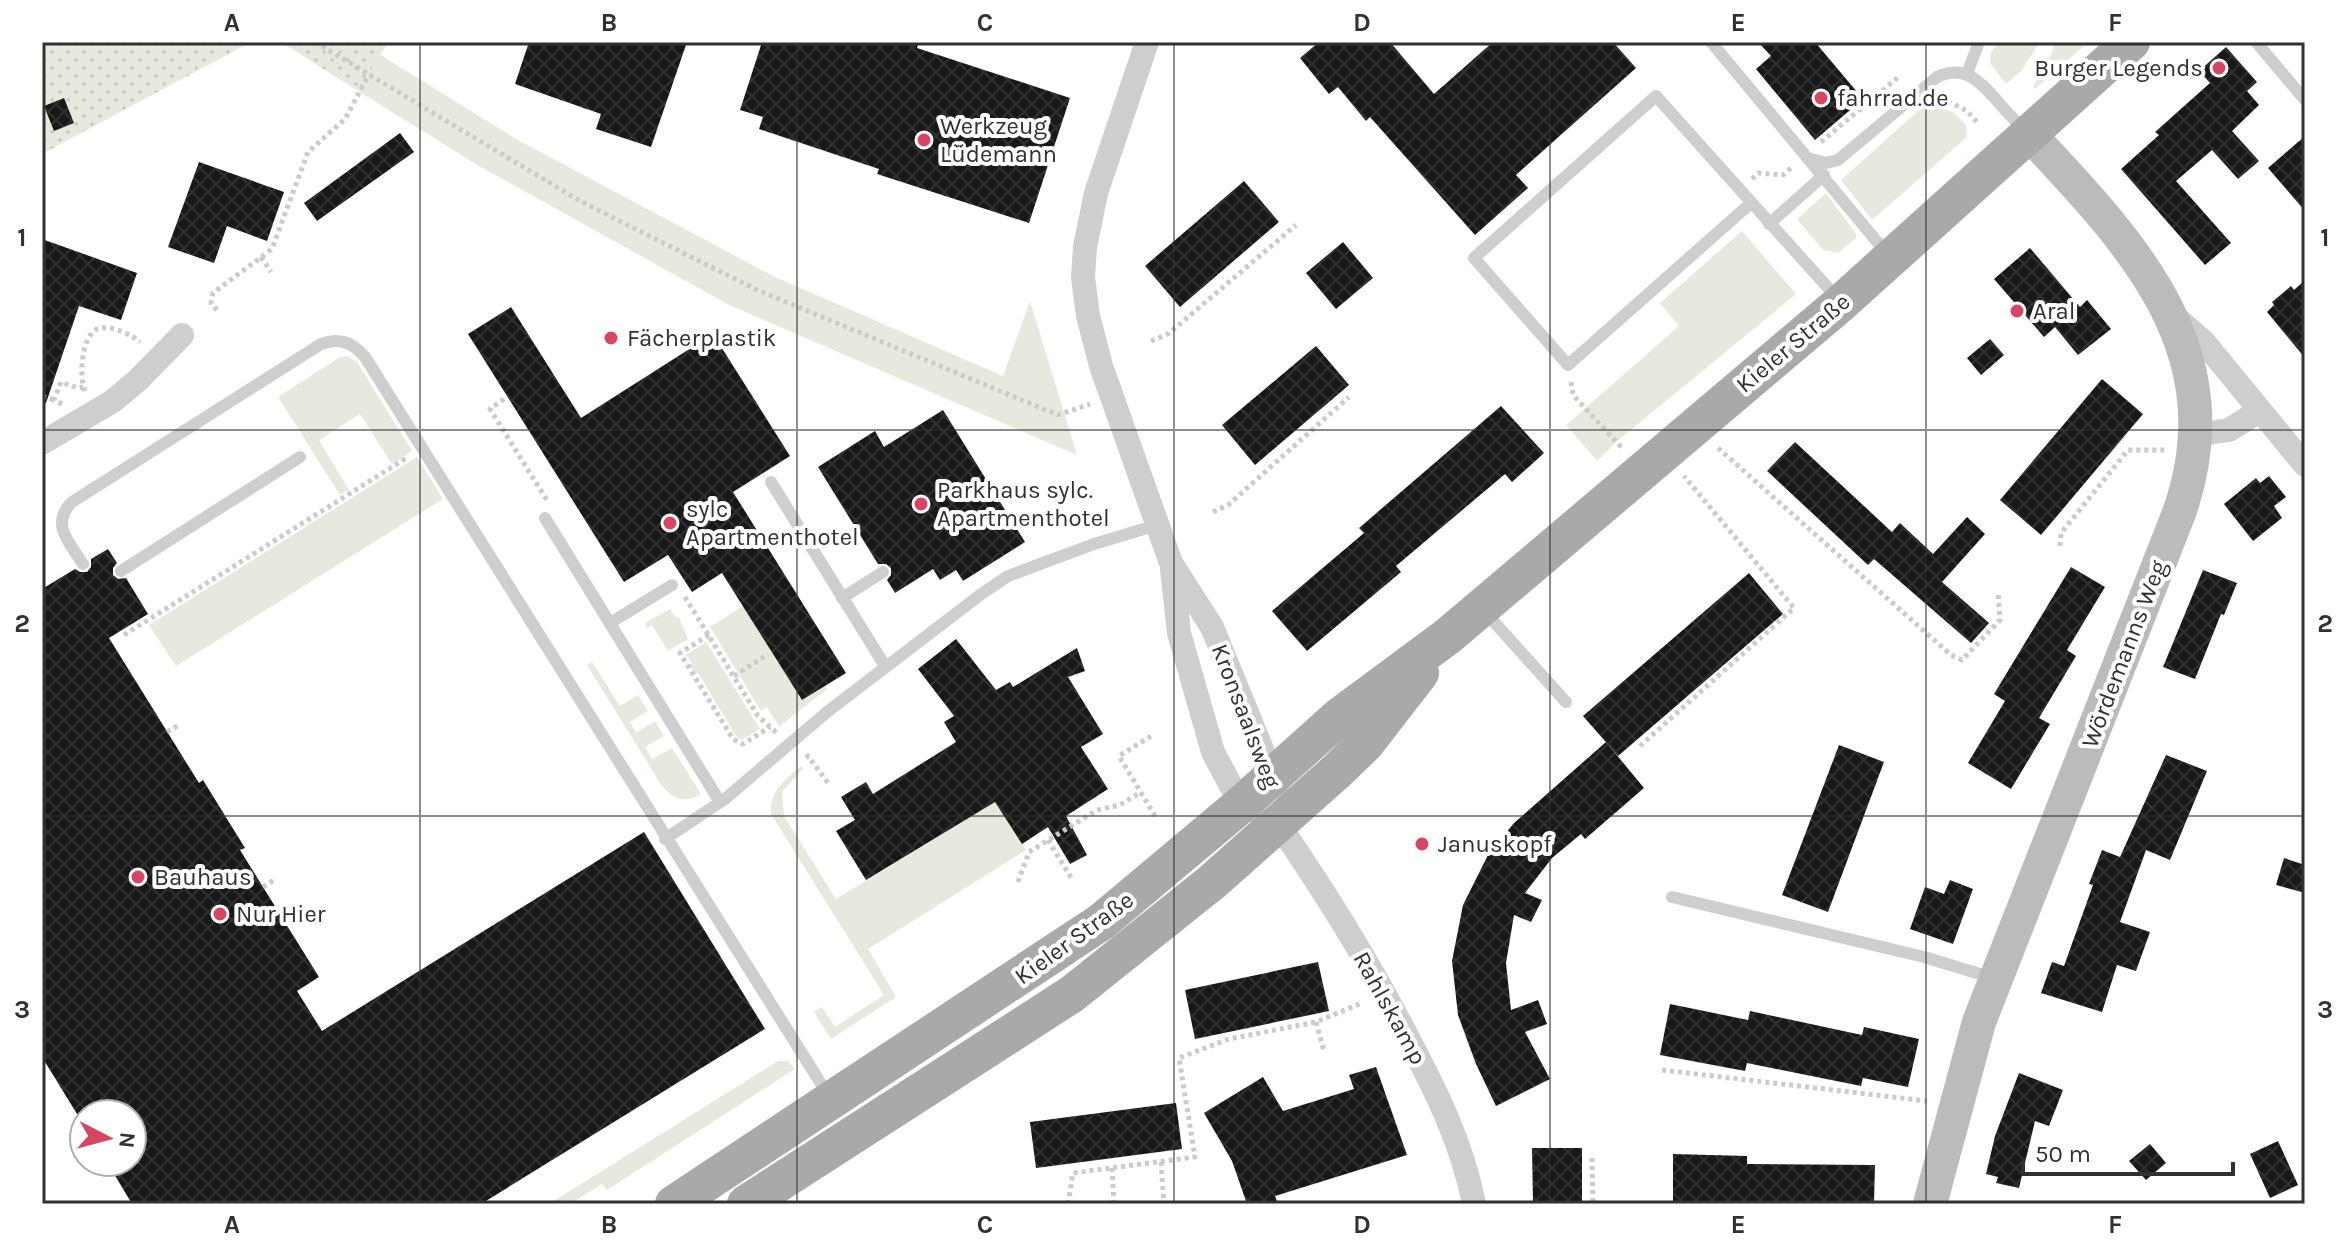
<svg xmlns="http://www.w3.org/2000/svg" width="2347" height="1246" font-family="Karla,sans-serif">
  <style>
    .grass { fill: #e6eade }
    .garden { fill: url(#garden-dots) }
    .building { fill: url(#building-cross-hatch) }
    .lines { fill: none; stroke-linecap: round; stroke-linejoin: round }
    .path { stroke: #cbcbcb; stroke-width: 5; stroke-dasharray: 4 4; stroke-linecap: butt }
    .lane { stroke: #cecece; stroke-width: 12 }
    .street { stroke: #cecece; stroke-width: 24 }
    .secondary { stroke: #bbb; stroke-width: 34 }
    .primary { stroke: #a9a9a9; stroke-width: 38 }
    .grid { fill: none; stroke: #313131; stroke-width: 2; stroke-opacity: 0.55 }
    .poi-dot { fill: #d74563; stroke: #fff; stroke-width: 3 }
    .labels { text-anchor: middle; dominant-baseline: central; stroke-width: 8; stroke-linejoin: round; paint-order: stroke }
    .poi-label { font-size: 24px; fill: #313131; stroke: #fff; text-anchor: start }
    .street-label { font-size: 24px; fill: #313131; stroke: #fff }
    .neatline { fill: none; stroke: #313131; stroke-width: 3 }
    .grid-label { font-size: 26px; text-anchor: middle; font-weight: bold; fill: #313131 }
  </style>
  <defs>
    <pattern id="garden-dots" width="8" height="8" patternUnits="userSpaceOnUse" patternTransform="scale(2)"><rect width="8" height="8" fill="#e6eade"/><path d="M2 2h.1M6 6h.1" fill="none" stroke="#c6c9bf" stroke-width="1.8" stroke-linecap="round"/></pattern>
    <pattern id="building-cross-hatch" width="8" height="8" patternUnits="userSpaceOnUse" patternTransform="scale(2)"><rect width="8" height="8" fill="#181818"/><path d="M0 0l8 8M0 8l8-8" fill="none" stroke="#313131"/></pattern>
  </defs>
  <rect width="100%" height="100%" fill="#fff"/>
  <g class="grass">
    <polygon points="1999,42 2040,42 2021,71 2006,84 1990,63 1991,52"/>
    <polygon points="2056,42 2088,42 2035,89 2033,86 2044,70"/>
    <polygon points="379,54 516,139 775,277 1003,376 1030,301 1077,455 729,305 479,166 358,91"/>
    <polygon points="1927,103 1953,112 1966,125 1967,137 1872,220 1841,180"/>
    <polygon points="1826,193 1856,234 1856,238 1838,253 1823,250 1797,219"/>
    <polygon points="1742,231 1796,294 1616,442 1597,461 1566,425 1679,326 1660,303"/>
    <polygon points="347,356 357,362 412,451 392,464 360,414 319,440 349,490 340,495 278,397 340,357"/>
    <polygon points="417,457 443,499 176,666 149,625"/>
    <polygon points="743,606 802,700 825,686 827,689 779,727 767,707 761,711 710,627"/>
    <polygon points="670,609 676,618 679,617 688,639 668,651 652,625 647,628 645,623"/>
    <polygon points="706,642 760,729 742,740 736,736 698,673 695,674 690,665 692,663 686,655"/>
    <path d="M592,662L620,706L638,695L648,711L630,722L636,733L655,721L664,736L645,747L652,759L672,748L701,794C685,804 673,799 662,786L587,665Z"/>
    <path d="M801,766L803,769L782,792L784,816L836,899L995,802L1026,850L868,949L896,997L831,1039L814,1012L822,1007L835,1027L884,995L771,814C769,791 785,780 801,766Z"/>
    <polygon points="778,1061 788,1061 795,1069 607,1190 602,1184 570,1204 549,1204"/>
  </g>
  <g class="garden">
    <polygon points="42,42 251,42 42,154"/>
    <polygon points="281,42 388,42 358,91"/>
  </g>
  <g class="building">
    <polygon points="529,42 687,42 651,147 596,129 601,114 515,84"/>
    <polygon points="762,42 919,42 917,48 1070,98 1029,223 877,174 879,169 759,129 763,117 740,110"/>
    <polygon points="1319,42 1390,42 1434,94 1493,42 1613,42 1636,68 1516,175 1528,188 1475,235 1370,117 1366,121 1338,87 1329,94 1300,58"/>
    <polygon points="1758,42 1815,42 1863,99 1815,140 1756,69 1771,56"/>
    <polygon points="2226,47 2257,82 2247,91 2259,105 2232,131 2259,161 2238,179 2212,150 2176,181 2231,243 2205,265 2121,169 2159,135 2155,132 2210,83 2199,71"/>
    <polygon points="64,98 74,123 54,131 44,106"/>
    <polygon points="400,133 414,152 317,221 304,203"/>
    <polygon points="2305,136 2305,211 2268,168"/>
    <polygon points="199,162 284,192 267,241 227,226 214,263 168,247"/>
    <polygon points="1244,181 1279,222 1180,307 1145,266"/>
    <polygon points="42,239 137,273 121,320 79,306 46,403 42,402"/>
    <polygon points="1343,242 1373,278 1336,309 1306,273"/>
    <polygon points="2030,248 2080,307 2087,300 2111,329 2078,355 2055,327 2044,337 1994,279"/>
    <polygon points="2305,280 2305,358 2267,312 2274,305 2272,302 2291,286 2294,290"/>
    <polygon points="511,307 581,418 713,334 790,456 733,492 846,673 802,700 722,573 692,592 668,555 624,582 468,334"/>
    <polygon points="1990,339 2004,355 1981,375 1967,358"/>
    <polygon points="1316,346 1349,385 1255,465 1222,425"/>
    <polygon points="2102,379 2143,414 2041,535 2000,500"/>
    <polygon points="1501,406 1544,453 1512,482 1505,474 1396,566 1401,572 1307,651 1272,611 1364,533 1359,528"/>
    <polygon points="943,410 1025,542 963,581 956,570 940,580 933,569 895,593 887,580 891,575 891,568 886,564 878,564 818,467 875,431 884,447"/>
    <polygon points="1795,442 1892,532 1900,523 1933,554 1967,517 1985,534 1942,582 1989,623 1971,643 1874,559 1868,565 1767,471"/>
    <polygon points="2269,476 2286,497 2274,506 2282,518 2253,541 2224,504 2256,478 2260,483"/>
    <polygon points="108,549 117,563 113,568 113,575 118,579 126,578 148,614 109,638 199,783 203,780 245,848 240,850 319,977 297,991 322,1031 644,832 765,1029 481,1204 132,1204 107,1162 132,1162 132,1114 77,1114 42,1057 42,589 75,569 80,572 87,572 91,567 91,559"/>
    <polygon points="2071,567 2105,587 2067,650 2076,656 2039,718 2050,724 2011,789 1968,763 2005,701 1994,694"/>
    <polygon points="2203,570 2237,583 2224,615 2221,614 2195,679 2163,667"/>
    <polygon points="1749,573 1783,614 1618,756 1583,716"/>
    <polygon points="956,639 996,690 1010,682 1013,687 1077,648 1085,671 1068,677 1103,734 1081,747 1108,789 1066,816 1087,855 1070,864 1048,827 1022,844 995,802 866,880 836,831 855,820 841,797 866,782 873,794 956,742 944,722 954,716 918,669"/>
    <polygon points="1606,742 1644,788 1585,839 1581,834 1552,858 1525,893 1542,900 1531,922 1514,915 1506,963 1511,1010 1538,1000 1547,1024 1525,1032 1550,1079 1496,1106 1476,1064 1458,1015 1452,961 1463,905 1488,855 1514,823"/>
    <polygon points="1839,745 1884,762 1828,912 1782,895"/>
    <polygon points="2166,755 2207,771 2170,860 2146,850 2120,922 2150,932 2136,971 2117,965 2102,1012 2041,993 2052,962 2064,966 2093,885 2089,884 2102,850 2120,857"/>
    <polygon points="2284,858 2305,865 2305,893 2276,885"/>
    <polygon points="1950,880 1973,889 1953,944 1910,929 1925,887 1944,894"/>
    <polygon points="1318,962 1329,1011 1195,1039 1185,990"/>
    <polygon points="1670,1004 1748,1020 1750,1011 1862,1035 1864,1027 1919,1039 1908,1087 1863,1078 1861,1086 1747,1063 1745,1071 1660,1055"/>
    <polygon points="1376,1067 1407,1155 1275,1196 1278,1204 1247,1204 1232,1161 1204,1113 1263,1077 1283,1111 1354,1089 1349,1075"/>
    <polygon points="2019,1073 2063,1090 2049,1126 2035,1121 2019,1188 1996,1183 1998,1177 1986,1174 1995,1136"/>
    <polygon points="1176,1103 1182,1149 1036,1168 1030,1122"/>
    <polygon points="2278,1141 2298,1185 2270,1198 2250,1154"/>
    <polygon points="2150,1144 2166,1163 2146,1180 2129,1161"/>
    <polygon points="1532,1148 1582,1148 1582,1204 1533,1204"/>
    <polygon points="1673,1154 1747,1156 1747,1164 1875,1165 1874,1204 1673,1204"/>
  </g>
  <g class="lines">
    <g class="path">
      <polyline points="315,42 580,201 755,289 1058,415 1090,404"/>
      <polyline points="1941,97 1967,111 1978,123"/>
      <polyline points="1821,142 1901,75"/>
      <polyline points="1752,179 1758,173 1783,175 1792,167"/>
      <polyline points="261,257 271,272"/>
      <polyline points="217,310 211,303 213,293 272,249 308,152 345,119 368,76"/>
      <polyline points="1151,341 1168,334 1296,225"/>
      <polyline points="1571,382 1573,395 1622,448"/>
      <path d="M85,391C79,377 81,337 97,329C109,324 131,334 140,342"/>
      <polyline points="42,396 54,400"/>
      <polyline points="504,399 490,409 548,502"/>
      <polyline points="62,404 54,400 61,382 78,388 83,387"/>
      <polyline points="1718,448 1951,655 1962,660 2000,620 1998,591"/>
      <polyline points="1213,512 1228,505 1349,397"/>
      <polyline points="2060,546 2061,533 2128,450 2164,450"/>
      <polyline points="685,597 758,716 777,733"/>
      <polyline points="124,635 408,457"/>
      <polyline points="709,635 680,653 733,739 743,744 770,727"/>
      <polyline points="734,676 768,654"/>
      <polyline points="167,732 179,725"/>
      <polyline points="1151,736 1119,756 1155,816"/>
      <polyline points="1640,746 1794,608 1684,476"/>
      <polyline points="806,758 808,756 828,783"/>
      <polyline points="1048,840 1073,881"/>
      <polyline points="1018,882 1029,852 1097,810 1120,805 1141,792"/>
      <polyline points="263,887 274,880"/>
      <polyline points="1316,1022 1324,1051"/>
      <polyline points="1662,1070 1927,1101"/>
      <polyline points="1592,1158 1593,1204"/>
      <polyline points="1161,1162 1164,1204"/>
      <polyline points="1112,1168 1114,1204"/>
      <polyline points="1068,1204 1073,1173 1195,1157 1179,1058 1229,1039 1316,1022 1362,1003"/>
    </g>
    <g class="lane">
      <polyline points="1711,42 1889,256"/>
      <polyline points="2256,42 2305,100"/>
      <polyline points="1967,74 1979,42"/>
      <path d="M1811,159L1826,163L1838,160L1937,77C1966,63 1982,84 2000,104C2008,114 2018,123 2026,132"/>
      <polyline points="1751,203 1568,365 1474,258 1656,96 1839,300"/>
      <polyline points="1769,224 1824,175"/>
      <polyline points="771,482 885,666"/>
      <polyline points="545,518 720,802"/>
      <path d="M83,564C69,542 50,524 72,502L321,344C339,337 352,342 365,357L830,1098"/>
      <polyline points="121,571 300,457"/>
      <polyline points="842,598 883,572"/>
      <polyline points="1485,612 1566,702"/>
      <polyline points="610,623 672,585"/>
      <polyline points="665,839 725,799 827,712 980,595 1008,576 1094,544 1157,525"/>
      <polyline points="1672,897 1924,957 1993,978"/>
    </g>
    <g class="street">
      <polyline points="1147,42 1096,193 1085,247 1083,277 1088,316 1101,366 1171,563 1212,627 1277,786"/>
      <polyline points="2173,315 2204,342 2305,465"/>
      <polyline points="2195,435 2229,430 2259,411"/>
      <polyline points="42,443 113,401 138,380 182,335"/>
      <polyline points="1172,569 1179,633 1213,752 1231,786 1252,810"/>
      <path d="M1279,825C1325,892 1368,961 1406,1034C1435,1089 1462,1142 1474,1204"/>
    </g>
    <path class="secondary" d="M1930,1204L1979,1022L2179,513C2236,351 2133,245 2030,135"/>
    <g class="primary">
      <polyline points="674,1204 1101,922 1243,803 1340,716 1448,636 1841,303 2131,42"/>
      <polyline points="746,1204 1072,994 1212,882 1337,771 1365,744 1420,673"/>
    </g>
  </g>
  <path class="grid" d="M420,42V1204M797,42V1204M1174,42V1204M1550,42V1204M1926,42V1204M42,430H2305M42,816H2305"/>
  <g class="poi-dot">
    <circle cx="2219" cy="68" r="8"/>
    <circle cx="1821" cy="98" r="8"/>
    <circle cx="924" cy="140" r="8"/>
    <circle cx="2017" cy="311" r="8"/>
    <circle cx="611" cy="338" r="8"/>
    <circle cx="921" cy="504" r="8"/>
    <circle cx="670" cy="523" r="8"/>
    <circle cx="1422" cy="844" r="8"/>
    <circle cx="138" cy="877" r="8"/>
    <circle cx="220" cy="914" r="8"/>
  </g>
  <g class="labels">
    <g class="poi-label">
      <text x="2203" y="68" text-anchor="end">Burger Legends</text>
      <text x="1837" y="98">fahrrad.de</text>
      <text x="940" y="126">Werkzeug<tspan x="940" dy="28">Lüdemann</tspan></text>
      <text x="2033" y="311">Aral</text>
      <text x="627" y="338">Fächerplastik</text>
      <text x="937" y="490">Parkhaus sylc.<tspan x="937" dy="28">Apartmenthotel</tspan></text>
      <text x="686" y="509">sylc<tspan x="686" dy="28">Apartmenthotel</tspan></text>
      <text x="1438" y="844">Januskopf</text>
      <text x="154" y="877">Bauhaus</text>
      <text x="236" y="914">Nur Hier</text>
    </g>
    <g class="street-label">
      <text transform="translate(1793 343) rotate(-40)">Kieler Straße</text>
      <text transform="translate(2124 654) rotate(-69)">Wördemanns Weg</text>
      <text transform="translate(1246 716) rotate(69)">Kronsaalsweg</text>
      <text transform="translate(1074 938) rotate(-36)">Kieler Straße</text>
      <text transform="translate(1390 1008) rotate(61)">Rahlskamp</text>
    </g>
  </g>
  <rect width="2347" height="1246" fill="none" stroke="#ffffff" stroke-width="88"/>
  <g transform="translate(108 1138) rotate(96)"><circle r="38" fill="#ffffff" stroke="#adadad" stroke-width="2"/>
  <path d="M0-6L14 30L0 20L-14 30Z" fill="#d74563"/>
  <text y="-12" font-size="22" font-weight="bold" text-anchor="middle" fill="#313131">N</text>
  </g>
  <path d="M2023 1162v12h210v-12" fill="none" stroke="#313131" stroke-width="4"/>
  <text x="2035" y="1162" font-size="24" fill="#313131" stroke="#ffffff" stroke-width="6" paint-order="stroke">50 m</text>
  <rect x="44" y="44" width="2259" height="1158" class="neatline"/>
  <g class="grid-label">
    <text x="232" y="31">A</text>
    <text x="609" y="31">B</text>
    <text x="985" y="31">C</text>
    <text x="1362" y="31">D</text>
    <text x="1738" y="31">E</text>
    <text x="2115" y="31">F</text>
    <text x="22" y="246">1</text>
    <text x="2325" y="246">1</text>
    <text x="22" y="632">2</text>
    <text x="2325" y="632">2</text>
    <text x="22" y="1018">3</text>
    <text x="2325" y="1018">3</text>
    <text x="232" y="1233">A</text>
    <text x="609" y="1233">B</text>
    <text x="985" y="1233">C</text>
    <text x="1362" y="1233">D</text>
    <text x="1738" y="1233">E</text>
    <text x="2115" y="1233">F</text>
  </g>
</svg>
